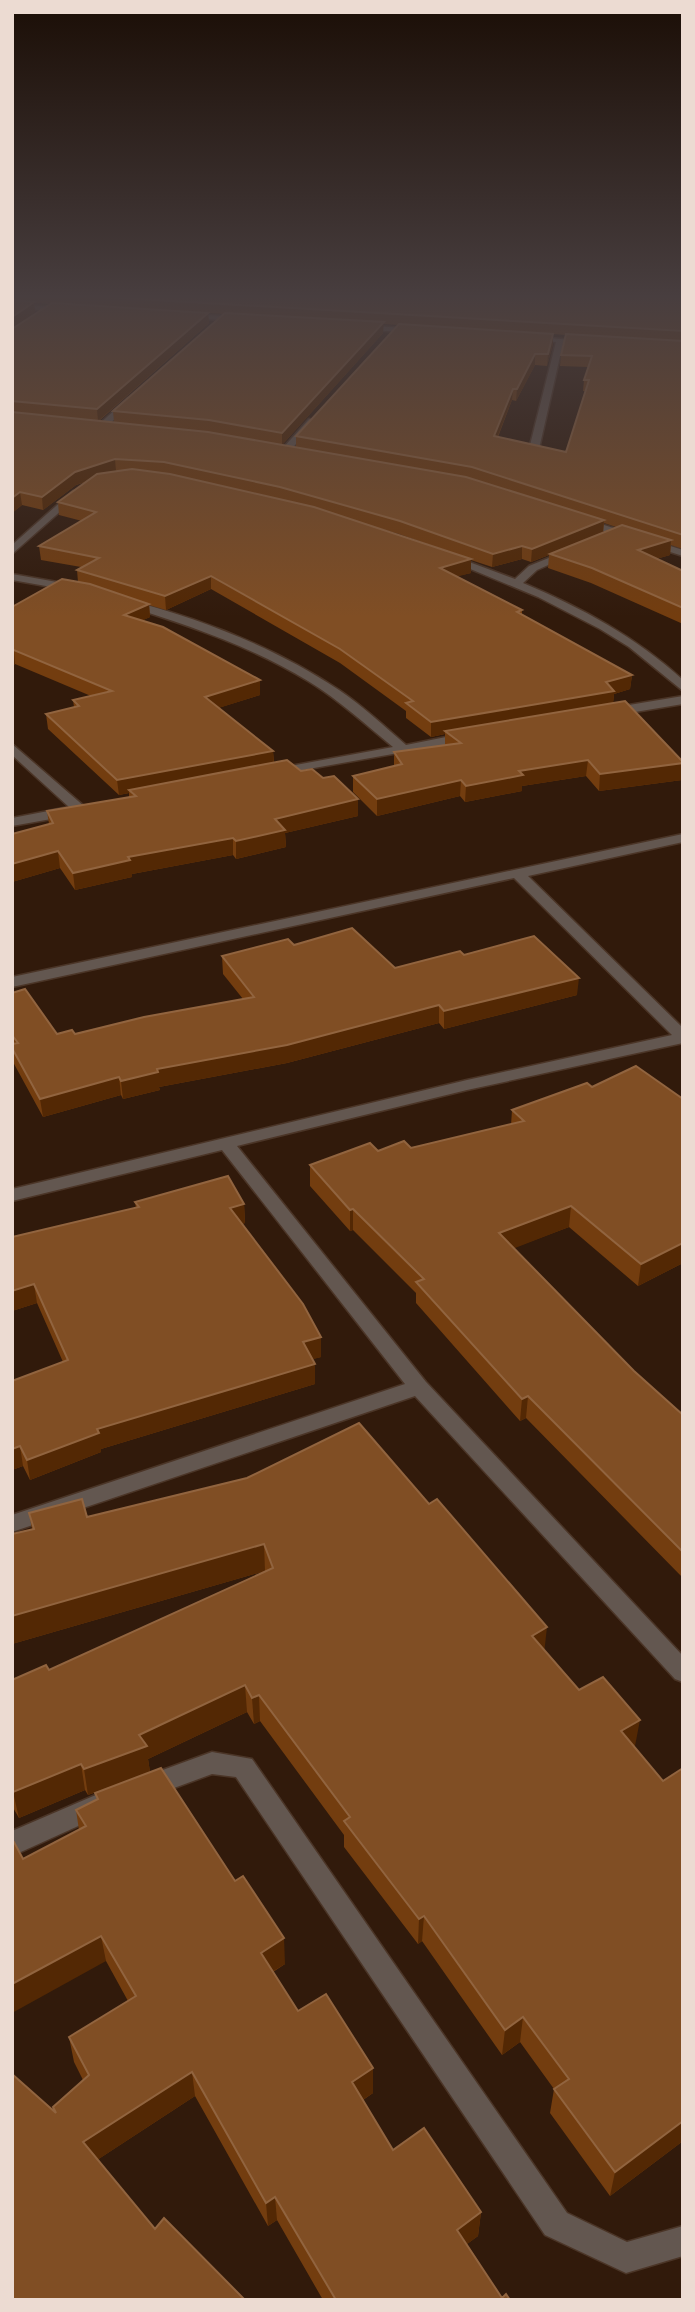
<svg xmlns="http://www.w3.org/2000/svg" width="695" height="2312" font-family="'Fira Sans Condensed',sans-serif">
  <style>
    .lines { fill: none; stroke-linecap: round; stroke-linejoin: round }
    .minor-casing { stroke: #4b3527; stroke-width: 3 }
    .minor { fill: #635750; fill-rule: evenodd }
    .wall { fill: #733d0f; fill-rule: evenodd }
    .shaded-wall { fill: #532804 }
    .building { fill: #804e24; stroke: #91643f; stroke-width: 2 }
  </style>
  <rect width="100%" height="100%" fill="#311a0b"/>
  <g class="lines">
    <defs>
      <g id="minor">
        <polygon points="12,304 68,308 72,310 68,312 12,308"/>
        <polygon points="187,314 243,317 247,319 243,321 184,318"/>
        <polygon points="361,325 417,329 421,331 417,333 358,329"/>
        <polygon points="529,336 592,342 588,344 563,343 539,449 534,452 529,449 556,342 526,340"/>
        <polygon points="128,398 135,400 103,430 97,430 97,426"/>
        <polygon points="309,419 316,421 289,452 283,452 283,448"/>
        <polygon points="73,491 81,493 12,554 12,545"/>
        <polygon points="582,518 683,550 683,556 578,523 578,519"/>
        <path d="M566,551L575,553L537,570L523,583C582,608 636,637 683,680V691L629,647L600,629L538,597L444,558L453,556L515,579L529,566Z"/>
        <polygon points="12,574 74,585 79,588 74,591 12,580"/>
        <path d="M128,600C202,619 276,648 339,690C363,706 384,726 406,745L466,733L472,737L466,741L269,776V770L274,769L393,747C365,724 339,700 308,681C251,646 187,625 124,605V601Z"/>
        <polygon points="683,696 683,704 611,716 605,712 611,708"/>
        <polygon points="12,744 85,807 85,813 12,826 12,818 69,807 12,755"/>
        <polygon points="683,834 683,842 528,876 683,1028 683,1043 467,1090 237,1146 426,1382 683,1656 683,1682 675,1679 415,1396 12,1532 12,1515 405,1384 222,1150 12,1201 12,1189 467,1080 672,1035 514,878 12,987 12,977"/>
        <polygon points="212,1752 252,1759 567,2213 627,2242 683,2226 683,2256 626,2273 545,2235 236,1777 212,1774 147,1798 138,1795 135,1787 138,1779"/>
        <polygon points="98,1794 107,1797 111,1805 107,1813 12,1856 12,1831"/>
      </g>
    </defs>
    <use href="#minor" class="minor-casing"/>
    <use href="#minor" class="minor"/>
  </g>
  <g class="wall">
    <path d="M12,294H683V549L671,545L670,555L656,559L683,571V624L591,583L548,568L549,555L531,562L522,559L492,567L471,560V573L457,576L522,610V615L632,675L630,689L614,694L613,703L682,780L599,791L586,776L522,786V791L465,802L460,796L377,816L353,792V776L394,766V752L445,746V734L431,737L406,718V711L340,663L211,589L166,610L149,605L150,617L143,620L260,695L218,708L273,751L274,763L358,816L285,833L286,847L236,859L233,855L132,874V877L75,890L60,868L12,882V834L49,824L47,811L129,797V793L119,795L48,729L46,714L74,707L73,700L91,696L15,664L12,666V607L78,582L77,570L81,567L41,560L39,546L82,521L59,515L58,502L86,482L76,485L43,510L22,505L12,513V329L51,304L34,303L35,312L12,329ZM208,313L223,314L113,411L114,422L99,421L209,323ZM383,324L398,325L296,436V447L282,445L383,333ZM553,334L566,335L561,355L560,366L588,367L584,380L583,391H585L566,452L498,437L512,400L516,401L535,365L547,366L553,344ZM604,523L616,527L603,532ZM378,528L399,534L447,551Z"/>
    <polygon points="294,945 395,968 464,955 577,995 444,1029 439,1023 287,1063 159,1087 160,1090 123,1099 121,1095 43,1117 13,1062 12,993 57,1034 75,1034 243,999 223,974 222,956"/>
    <polygon points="592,1087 683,1099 683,1263 638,1286 569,1227 513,1248 634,1371 683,1415 683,1578 526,1418 520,1421 416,1303 416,1293 353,1230 350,1231 310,1186 310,1165 378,1151 411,1148 511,1125 512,1110"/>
    <polygon points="135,1202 244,1204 245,1223 242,1224 321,1357 312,1359 315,1364 315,1384 101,1449 101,1452 30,1480 23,1466 12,1470 12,1381 63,1362 37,1303 12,1311 12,1237 136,1208"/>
    <polygon points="247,1478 544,1650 579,1690 635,1746 634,1747 663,1781 683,1768 683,2141 610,2196 550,2113 554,2089 520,2042 502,2055 422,1941 418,1944 344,1847 344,1835 260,1721 254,1724 247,1712 148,1759 150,1772 88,1795 85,1790 19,1818 12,1806 12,1680 49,1670 265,1571 12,1644 12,1534 32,1529 29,1513 87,1517"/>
    <polygon points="95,1793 285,1964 273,1972 298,2011 373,2093 363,2100 393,2150 481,2212 478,2236 467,2244 502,2298 510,2300 323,2300 277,2220 268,2226 195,2096 97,2160 155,2229 12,2300 54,2112 53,2107 83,2080 74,2062 69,2037 128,2001 106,1961 23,1859 79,1830 76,1810 97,1800"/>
  </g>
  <g class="shaded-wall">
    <polygon points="34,302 35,312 12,329 12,317"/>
    <polygon points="208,313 209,323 98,421 97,409"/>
    <polygon points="384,322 383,333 282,445 282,433"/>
    <polygon points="553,334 553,344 547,366 548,354"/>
    <polygon points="535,354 535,365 516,401 517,389"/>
    <polygon points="513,389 512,400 493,448 494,436"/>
    <polygon points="115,459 116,471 76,485 43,510 42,497 75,472"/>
    <polygon points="20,492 22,505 12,513 12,498"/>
    <polygon points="604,520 603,533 550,554 549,555 531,562 532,549"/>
    <polygon points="671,540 670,555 636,565 638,550"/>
    <polygon points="522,546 522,559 492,567 493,554"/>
    <polygon points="471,559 471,573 440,581 440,568"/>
    <polygon points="211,576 211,589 166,610 165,596"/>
    <polygon points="149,604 150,617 126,628 124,615"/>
    <polygon points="14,650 15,664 12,666 12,651"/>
    <polygon points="632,675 630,689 614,694 613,705 445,731 445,734 431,737 431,722 606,682"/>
    <polygon points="260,680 260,695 206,712 205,697"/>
    <polygon points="273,751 274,766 129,790 129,793 119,795 117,780"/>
    <polygon points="588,760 586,776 522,786 522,791 465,802 466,786 519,771"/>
    <polygon points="683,763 682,780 599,791 600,774"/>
    <polygon points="461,780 460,796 377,816 377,799"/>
    <polygon points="358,799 358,816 285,833 286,847 236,859 236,841 275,819"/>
    <polygon points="233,838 233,855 132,874 132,877 75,890 73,873 128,857"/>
    <polygon points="58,851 60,868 12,882 12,864"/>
    <polygon points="579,978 577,995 444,1029 444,1011"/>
    <polygon points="439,1005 439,1023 287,1063 159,1087 160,1090 123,1099 121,1081 157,1069"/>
    <polygon points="119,1077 121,1095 43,1117 40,1099"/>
    <polygon points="244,1204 245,1223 231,1227 230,1208"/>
    <polygon points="571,1206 569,1227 497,1255 499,1233"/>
    <polygon points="353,1209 353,1230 350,1231 350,1210"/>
    <polygon points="683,1243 683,1263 638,1286 641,1264"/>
    <polygon points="34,1284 37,1303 12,1311 12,1291"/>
    <polygon points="321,1337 321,1357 303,1362 303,1342"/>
    <polygon points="315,1364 315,1384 101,1449 101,1452 30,1480 27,1460 97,1429"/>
    <polygon points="528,1396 526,1418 520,1421 522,1399"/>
    <polygon points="20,1446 23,1466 12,1470 12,1449"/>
    <polygon points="264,1544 265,1571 12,1644 12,1616"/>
    <polygon points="547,1627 544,1654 532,1636"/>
    <polygon points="245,1685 247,1712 148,1759 150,1772 88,1795 84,1769 139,1735"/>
    <polygon points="259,1695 260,1721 254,1724 252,1698"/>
    <polygon points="640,1720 635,1746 617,1757 621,1731"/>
    <polygon points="81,1764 85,1790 19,1818 13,1792"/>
    <polygon points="424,1916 422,1941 418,1944 419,1919"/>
    <polygon points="101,1936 106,1961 12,2013 12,1984"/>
    <polygon points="284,1938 285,1964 262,1978 261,1953"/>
    <polygon points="523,2017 520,2042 502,2055 505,2030"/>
    <polygon points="373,2068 373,2093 352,2107 352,2082"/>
    <polygon points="192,2072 195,2096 88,2166 83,2142"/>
    <polygon points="683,2121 683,2141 610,2196 615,2172"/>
    <polygon points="275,2197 277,2220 268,2226 266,2203"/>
    <polygon points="481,2212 478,2236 455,2253 457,2230"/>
  </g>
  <g class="building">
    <polygon points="53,294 683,294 683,331"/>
    <polygon points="12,300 34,302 12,317"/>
    <polygon points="52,303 208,313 97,409 12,401 12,329"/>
    <polygon points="225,313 384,322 282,433 209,420 113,411"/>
    <polygon points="399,324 553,334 548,354 535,354 517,389 513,389 494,436 566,452 589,380 584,380 592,356 561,355 566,334 683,341 683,535 472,467 296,436"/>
    <polygon points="12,412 208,432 466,477 604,520 532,549 522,546 493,554 400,521 280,487 164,462 115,459 75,472 42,497 20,492 12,498"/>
    <polygon points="132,469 170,474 314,507 471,559 440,568 522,610 517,612 632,675 606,682 614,691 431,722 406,703 413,701 340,649 211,576 165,596 77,570 99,558 39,546 96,512 58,502 97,474"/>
    <polygon points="622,525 671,540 638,550 683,571 683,608 592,568 550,554"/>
    <polygon points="62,579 90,584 149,604 124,615 163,627 260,680 205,697 273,751 117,780 46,714 79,706 73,700 112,691 14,650 12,651 12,607"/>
    <polygon points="625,701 683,762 683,763 600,774 588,760 519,771 523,775 466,786 461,780 377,799 353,776 402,764 394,752 461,743 445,731"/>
    <polygon points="287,760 301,771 312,769 323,778 334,776 358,799 275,819 285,830 236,841 233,838 128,857 130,860 73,873 58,851 12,864 12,834 53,823 47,811 136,796 129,790"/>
    <polygon points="352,928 395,968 460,951 464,955 534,936 579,978 444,1011 439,1005 287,1045 157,1069 158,1072 121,1081 119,1077 40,1099 12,1048 12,1044 18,1043 12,1035 12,993 25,989 57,1034 72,1030 75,1034 144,1017 254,997 222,956 288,939 294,945"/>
    <polygon points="636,1066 683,1099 683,1243 641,1264 571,1206 499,1233 634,1371 683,1415 683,1552 528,1396 522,1399 416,1282 424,1279 353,1209 350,1210 310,1165 370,1143 378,1151 404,1141 411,1148 524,1121 512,1110 587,1083 592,1087"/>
    <polygon points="228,1176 244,1204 230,1208 303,1304 321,1337 303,1342 315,1364 97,1429 99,1433 27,1460 20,1446 12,1449 12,1381 68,1360 34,1284 12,1291 12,1237 139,1207 135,1202"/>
    <polygon points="359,1423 429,1504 437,1499 547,1627 532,1636 579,1690 603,1677 640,1720 621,1731 663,1781 683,1768 683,2121 615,2172 554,2089 569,2079 523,2017 505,2030 424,1916 419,1919 344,1821 350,1817 259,1695 252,1698 245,1685 139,1735 147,1746 84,1769 81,1764 13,1792 12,1790 12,1680 46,1665 49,1670 273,1568 264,1544 12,1616 12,1534 34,1529 29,1513 82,1499 87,1517 247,1478"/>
    <polygon points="161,1768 235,1881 243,1876 284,1938 261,1953 298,2011 326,1994 373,2068 352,2082 393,2150 424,2128 481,2212 457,2230 502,2298 506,2294 510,2300 336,2300 275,2197 266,2203 192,2072 83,2142 155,2229 164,2218 245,2300 12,2300 12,2074 56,2113 53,2107 89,2075 69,2037 136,1996 101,1936 12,1984 12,1843 14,1842 23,1859 86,1826 76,1810 98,1799 95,1793"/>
  </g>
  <linearGradient id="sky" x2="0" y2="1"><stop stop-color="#1b0e06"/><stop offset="0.48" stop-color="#483e3f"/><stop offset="1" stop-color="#483e3f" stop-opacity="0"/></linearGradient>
  <rect width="695" height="617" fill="url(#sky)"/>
  <rect width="695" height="2312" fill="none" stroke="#ecdbd2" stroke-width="28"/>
</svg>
